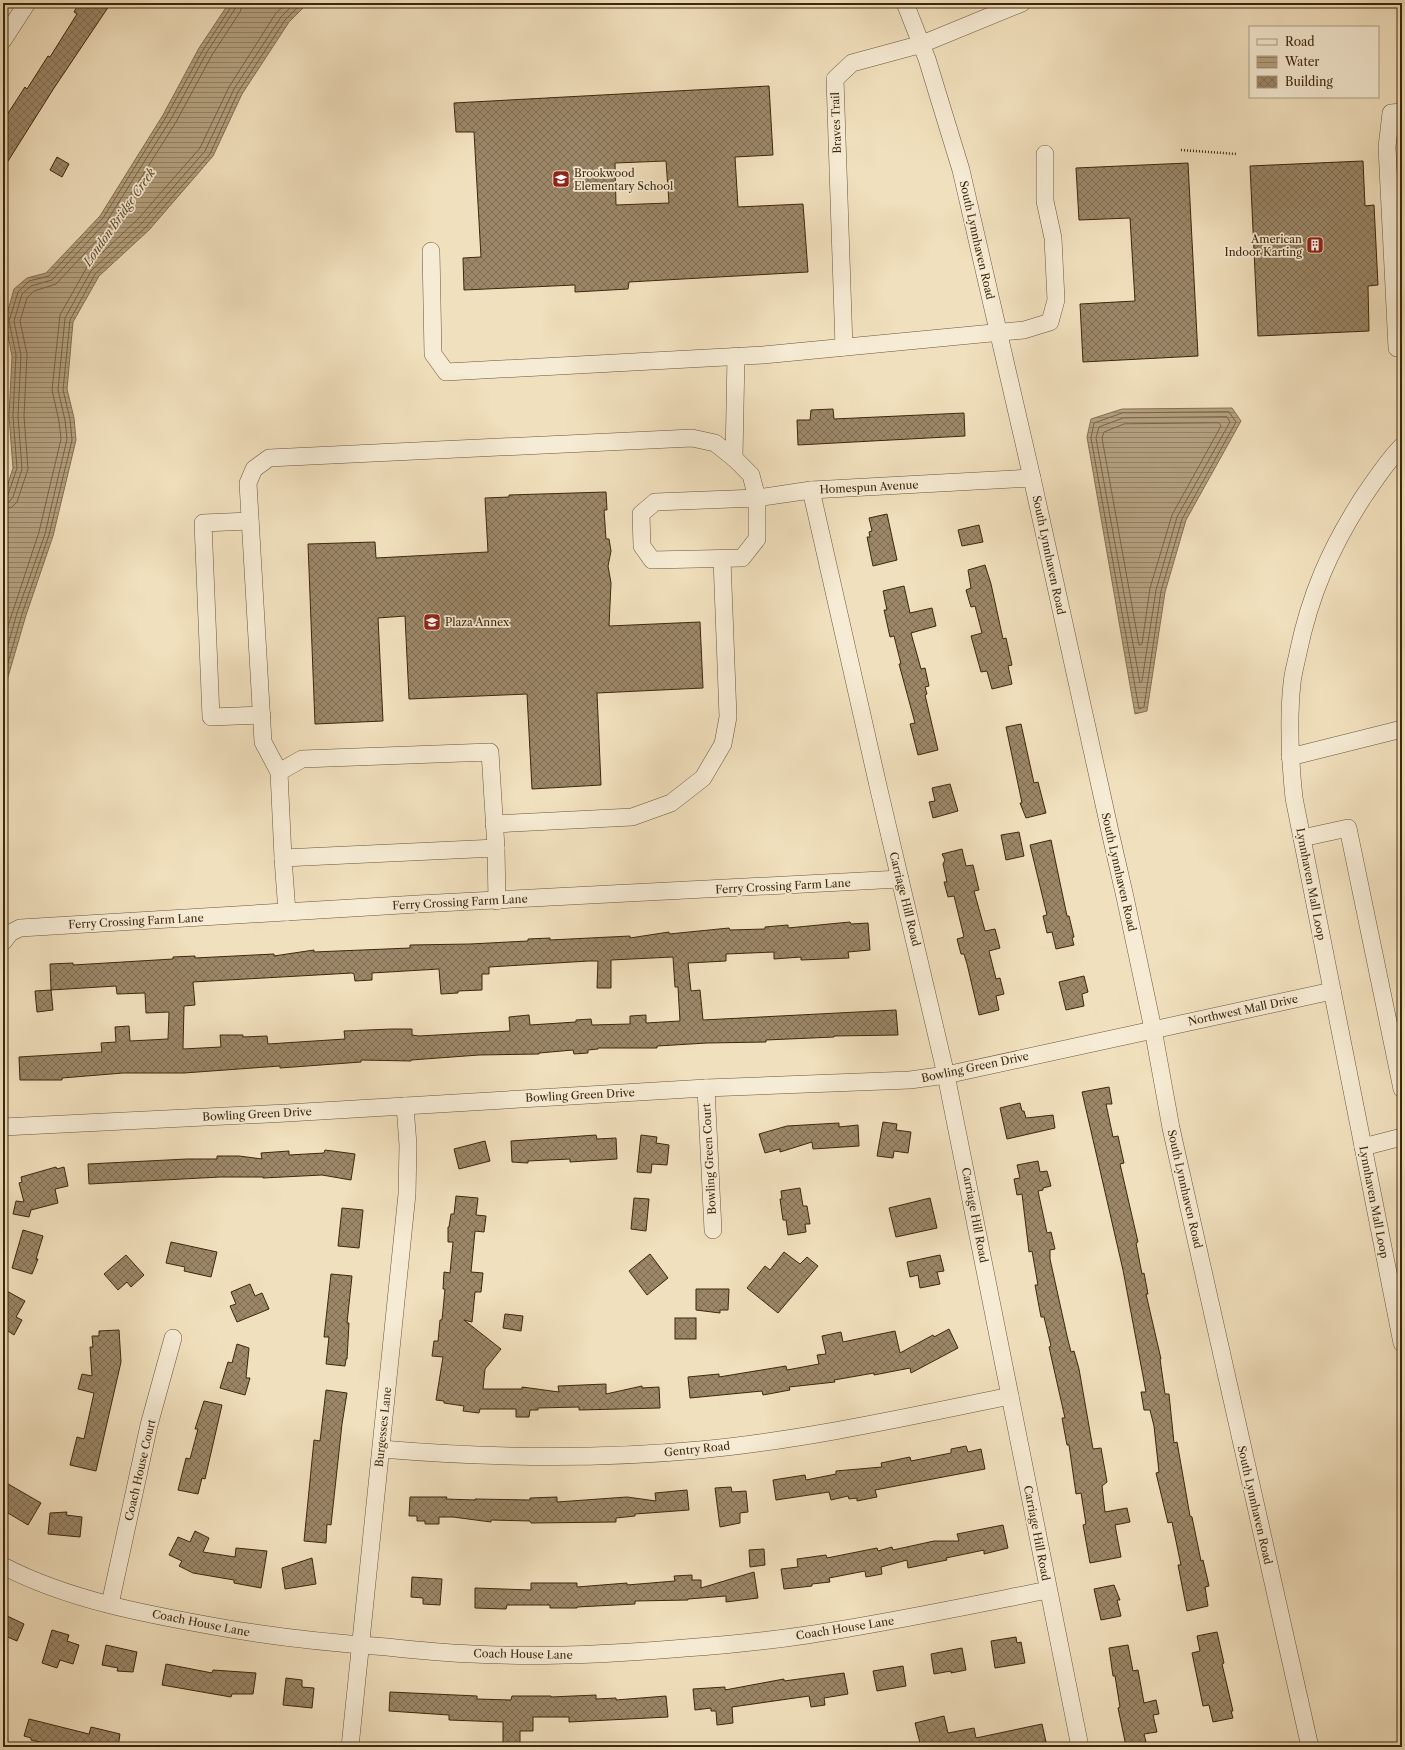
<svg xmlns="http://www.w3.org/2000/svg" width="1405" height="1750" font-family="'Libre Caslon Text',serif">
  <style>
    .water { fill: url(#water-rules); stroke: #847051 }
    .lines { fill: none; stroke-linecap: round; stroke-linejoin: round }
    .shore { stroke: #786446; stroke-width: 1 }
    .building { fill: url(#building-cross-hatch); stroke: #3d270b; fill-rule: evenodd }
    .minor-casing { stroke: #6a5538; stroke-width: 18 }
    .path { stroke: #3d270b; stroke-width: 2.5; stroke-dasharray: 1 2; stroke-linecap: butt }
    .minor { stroke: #f6ebd4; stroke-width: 17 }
    .labels { text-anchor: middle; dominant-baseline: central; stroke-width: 3.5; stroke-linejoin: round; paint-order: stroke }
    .street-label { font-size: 11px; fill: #3d270b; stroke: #f6ebd4 }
    .poi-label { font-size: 11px; fill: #3d270b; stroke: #f6ebd4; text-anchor: start }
    .water-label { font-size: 12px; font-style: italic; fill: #614c2e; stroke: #f6ebd4 }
  </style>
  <defs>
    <pattern id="water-rules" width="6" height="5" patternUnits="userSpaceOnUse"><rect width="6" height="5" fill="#b4a180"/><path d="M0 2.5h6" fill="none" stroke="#948367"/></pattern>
    <pattern id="building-cross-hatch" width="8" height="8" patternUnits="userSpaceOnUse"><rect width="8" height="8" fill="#9b8768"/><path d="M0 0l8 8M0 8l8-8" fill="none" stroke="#806e54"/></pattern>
  </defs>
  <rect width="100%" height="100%" fill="#f1e0bd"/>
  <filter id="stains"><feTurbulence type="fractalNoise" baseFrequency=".005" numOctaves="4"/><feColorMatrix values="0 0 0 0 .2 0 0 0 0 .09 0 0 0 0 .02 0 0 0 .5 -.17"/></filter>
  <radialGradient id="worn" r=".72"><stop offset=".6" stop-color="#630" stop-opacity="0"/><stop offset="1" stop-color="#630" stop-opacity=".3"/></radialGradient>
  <g class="water">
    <polygon points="229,3 308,3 289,22 242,94 213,156 149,230 99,276 73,322 67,389 74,418 76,440 53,536 26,615 3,694 3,499 13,468 9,416 12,356 5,321 14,289 27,278 46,273 100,216 163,115 199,48"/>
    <polygon points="1232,408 1241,421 1186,520 1165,592 1147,711 1135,714 1087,437 1091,419 1122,409"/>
  </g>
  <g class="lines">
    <g class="shore">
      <polygon points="1229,412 1236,422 1182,519 1161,591 1144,707 1139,709 1091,438 1094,423 1122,413"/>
      <polygon points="1227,417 1230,422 1177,517 1156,590 1142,681 1140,683 1096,438 1099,427 1123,418"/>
      <polygon points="1219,423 1221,426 1172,515 1150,588 1142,644 1139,645 1102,438 1104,432 1124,424"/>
      <polyline points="3,498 8,495 17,468 13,416 16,355 9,321 18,292 29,281 49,276 103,218 166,117 203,50 231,7 232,3"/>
      <polyline points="3,503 9,502 13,497 22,469 18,416 21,355 14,321 22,294 31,286 52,280 107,221 171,119 207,52 235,9 237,3"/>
      <polyline points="3,509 12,507 17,502 28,469 24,416 27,354 20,321 27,298 34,291 56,284 112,224 176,122 212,55 240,12 243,3"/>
      <polyline points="3,641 39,532 61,439 59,421 52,390 60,315 87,267 138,219 200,148 229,87 276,13 287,3"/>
      <polyline points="3,662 17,613 45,534 67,439 65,420 58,390 65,318 91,271 142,223 205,151 234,89 281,17 295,3"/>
      <polyline points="3,680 22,614 49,535 72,440 70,419 63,390 70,320 95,274 146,227 210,154 238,92 285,20 302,3"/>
    </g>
  </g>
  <g class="building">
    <polygon points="79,3 111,3 54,88 3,169 3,121 25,87 27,89 48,56 50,57 77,14 74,12"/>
    <path d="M769,86L773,155L735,157L738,207L803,204L808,272L629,282L628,289L575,292V285L464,290L463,258L481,257L474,132H456L454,103ZM666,161L669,203L616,205L615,163Z"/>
    <polygon points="57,157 69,164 62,177 50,170"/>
    <polygon points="1363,161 1365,206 1374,205 1378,285 1368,286 1369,331 1258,336 1250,166"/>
    <polygon points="1188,163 1198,356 1083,362 1080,304 1135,301 1130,218 1079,220 1076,168"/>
    <polygon points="833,409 834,419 964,413 965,436 798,445 797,420 810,420 811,410"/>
    <polygon points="606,492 607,510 604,510 606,539 609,539 611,551 608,566 611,583 609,626 700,622 703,688 597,693 601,785 532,789 527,694 409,699 405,616 378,618 383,721 315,724 308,544 375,542 376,558 488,552 485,498 509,497 509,495"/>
    <polygon points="887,514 897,560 873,566 867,537 870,537 869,532 872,531 869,518"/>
    <polygon points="979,525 983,542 962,546 958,530"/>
    <polygon points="985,565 991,584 1003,639 1006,638 1012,665 1008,666 1012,684 992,689 987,671 981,672 971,636 982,633 975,606 971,607 966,590 971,588 968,570"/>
    <polygon points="904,586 910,613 932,608 936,626 911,633 921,669 925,668 929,686 925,687 927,694 925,695 938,750 918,755 910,724 915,723 899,664 901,664 894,636 890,637 884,610 887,610 883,591"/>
    <polygon points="1021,724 1034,783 1038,782 1046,813 1026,818 1020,803 1022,803 1006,727"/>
    <polygon points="950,784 958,811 933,818 929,802 935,801 932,788"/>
    <polygon points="1019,832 1024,856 1006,860 1001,835"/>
    <polygon points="1051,840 1067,916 1069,916 1074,937 1072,938 1074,945 1056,949 1052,932 1047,933 1043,916 1047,915 1030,845"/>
    <polygon points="962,849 966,866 973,865 979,890 974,891 985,931 995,929 1000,948 989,951 996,979 1000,978 1004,994 996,996 999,1010 979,1015 967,964 964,954 961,954 957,939 964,937 954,896 948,897 944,882 947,882 943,864 945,860 942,854"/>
    <path d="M850,922L851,924L868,923L870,950L848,952L849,958L801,960V957L774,959V952L726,954V961L688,963L691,991L700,990L703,1020L896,1010L898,1035L834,1036V1037L766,1040V1042L707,1043L657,1046V1048H598V1049L588,1050V1053L574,1054L573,1050L539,1053V1054L479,1055L411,1060V1061L361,1060V1062L280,1068V1066L184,1073H123L62,1078V1080H20L19,1057L102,1052L101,1043L116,1042L115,1027L129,1026L130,1041L168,1039L169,1012L146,1013L145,993L117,994L116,986L51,990L50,964L73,963V965L173,959V957L195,956V958L274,954V956L314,950V952L410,948V945L470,944L528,941V939L550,938V940L630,936V938L669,932V934L729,928L730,930L765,929V927L788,925V928ZM673,957L675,987H678L680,1021L646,1023V1015L630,1016V1024L592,1025L591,1019L576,1020V1022L530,1025L529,1015L509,1017L510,1031L419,1036L412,1035V1029H392L344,1031L345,1039L268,1044L267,1036L243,1037V1035H220L221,1047L183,1049L184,1006L195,1005L193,982L352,973L354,974L355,981L372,980V973L439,969L441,994L458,993V991L482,990V974H489V967L589,961H598L597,988H611V960Z"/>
    <polygon points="1084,976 1088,992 1082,994 1084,1006 1066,1010 1059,982"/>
    <polygon points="51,990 53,1010 37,1012 35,991"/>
    <polygon points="1109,1087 1112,1104 1106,1104 1113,1137 1118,1136 1124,1163 1120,1164 1138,1242 1136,1243 1142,1274 1144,1273 1148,1294 1146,1294 1161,1359 1160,1359 1165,1394 1169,1394 1174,1443 1177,1442 1190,1516 1192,1517 1201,1561 1203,1560 1209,1586 1205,1587 1208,1606 1187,1611 1178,1565 1181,1565 1172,1522 1168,1523 1156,1473 1159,1472 1154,1426 1150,1410 1144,1410 1141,1392 1146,1392 1123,1270 1082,1092"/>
    <polygon points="1020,1103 1022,1111 1024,1111 1026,1118 1053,1115 1055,1128 1007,1139 1000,1108"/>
    <polygon points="883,1122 897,1124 896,1130 911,1132 908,1153 894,1151 893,1158 877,1156"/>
    <polygon points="839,1123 839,1127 858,1125 859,1146 813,1149 812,1142 780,1152 780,1149 765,1153 759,1134 787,1126"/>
    <polygon points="596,1135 597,1139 616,1138 617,1159 570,1162 570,1159 528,1161 528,1163 512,1162 511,1141"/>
    <polygon points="641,1135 657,1137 656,1143 669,1145 667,1165 652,1164 651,1173 637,1172"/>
    <polygon points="485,1141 490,1161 459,1169 454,1149"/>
    <polygon points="325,1150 355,1154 351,1180 322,1175 263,1178 263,1177 220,1177 89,1184 88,1164 187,1159 217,1159 217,1156 239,1156 262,1159 261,1153 289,1151 289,1155 324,1153"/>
    <polygon points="1038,1161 1040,1172 1047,1171 1051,1186 1043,1188 1043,1190 1038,1191 1047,1233 1051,1232 1055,1249 1050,1250 1050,1259 1067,1336 1071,1352 1074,1351 1079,1369 1093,1449 1101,1448 1107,1482 1102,1486 1105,1512 1127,1508 1130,1522 1115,1525 1121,1557 1090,1563 1083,1525 1086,1524 1081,1493 1076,1494 1069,1445 1067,1445 1062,1418 1065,1418 1049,1347 1051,1346 1044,1317 1041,1317 1035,1285 1038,1285 1032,1251 1029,1252 1022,1194 1017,1195 1014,1179 1020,1178 1017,1165"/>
    <polygon points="56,1167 57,1169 64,1167 68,1186 55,1189 58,1203 31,1210 29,1217 13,1214 16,1201 24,1202 19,1183 22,1182 21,1177"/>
    <polygon points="800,1188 803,1206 807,1206 810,1224 805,1224 806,1232 788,1235 786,1220 783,1220 780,1199 782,1199 781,1191"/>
    <polygon points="456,1196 478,1198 476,1215 486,1216 484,1232 475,1231 472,1262 471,1272 483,1273 481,1292 475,1292 472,1322 464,1320 501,1349 485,1369 483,1389 522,1389 522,1387 559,1392 558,1386 606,1384 606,1394 642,1386 642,1388 659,1387 660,1408 579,1410 579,1407 538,1408 538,1410 530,1410 529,1417 516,1417 516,1409 480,1409 479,1413 463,1411 464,1406 444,1403 444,1401 436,1400 443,1357 432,1356 434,1341 438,1341 440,1320 442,1320 445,1289 443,1289 444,1272 450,1273 453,1242 448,1242 448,1227 449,1227 451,1214 454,1214"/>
    <polygon points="634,1198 649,1199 646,1231 631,1229"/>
    <polygon points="930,1198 937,1228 896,1237 889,1208"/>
    <polygon points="342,1208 363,1210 359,1248 338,1246"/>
    <polygon points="23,1230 43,1236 36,1259 38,1259 32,1274 12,1268"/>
    <polygon points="171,1242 217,1252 211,1277 184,1271 185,1267 166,1263"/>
    <polygon points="784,1252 800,1264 807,1257 818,1266 778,1313 747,1288 765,1266 770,1270"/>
    <polygon points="650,1254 668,1278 647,1295 629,1271"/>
    <polygon points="126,1255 144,1275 131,1287 127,1282 118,1290 104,1274"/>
    <polygon points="940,1255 944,1271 937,1272 940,1284 920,1288 918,1275 910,1277 907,1262"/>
    <polygon points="331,1274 352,1276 347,1323 349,1323 347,1359 346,1359 345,1366 326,1364 329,1337 324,1337"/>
    <polygon points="250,1284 255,1296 262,1293 269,1309 237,1322 230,1306 236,1304 231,1292"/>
    <polygon points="3,1289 25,1301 16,1317 22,1320 14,1335 8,1331 3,1341"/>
    <polygon points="696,1289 729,1289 728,1310 720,1310 720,1313 696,1310"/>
    <polygon points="505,1314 523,1316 521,1331 503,1328"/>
    <rect x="675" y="1318" width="21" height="21"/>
    <polygon points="949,1329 958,1348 911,1373 910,1368 874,1375 874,1373 834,1380 835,1382 789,1387 790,1390 763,1395 762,1391 690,1398 688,1377 719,1374 719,1377 786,1366 787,1370 819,1364 817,1355 826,1354 822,1336 841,1332 843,1342 895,1331 900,1353 933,1335 934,1337"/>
    <polygon points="119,1330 121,1362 96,1471 70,1465 77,1437 84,1439 94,1393 78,1389 82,1374 92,1376 90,1347 93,1347 92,1336 99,1336 99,1331"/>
    <polygon points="237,1344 249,1348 246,1378 250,1378 245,1395 220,1388 228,1362 232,1363"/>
    <polygon points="326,1390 347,1393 342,1424 331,1525 327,1524 326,1543 304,1541 314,1440 320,1441"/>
    <polygon points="204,1401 222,1405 205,1479 202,1478 198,1494 178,1490 186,1458 190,1459 198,1429 195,1429"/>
    <polygon points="966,1446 968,1452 981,1449 985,1469 875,1490 877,1497 857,1501 857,1498 849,1499 848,1496 831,1500 829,1492 776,1500 773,1480 805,1475 806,1480 836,1474 836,1471 882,1467 881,1463 910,1457 911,1461 951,1453 951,1449"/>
    <polygon points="3,1481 41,1503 28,1525 3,1510"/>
    <polygon points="731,1487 732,1492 746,1491 748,1512 740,1513 740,1523 720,1527 715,1488"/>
    <polygon points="687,1490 689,1510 635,1514 635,1516 616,1518 616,1522 531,1523 530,1521 491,1520 491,1522 453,1517 439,1517 439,1524 425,1524 425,1521 417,1521 417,1516 409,1516 410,1497 447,1497 446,1499 475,1500 475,1499 530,1500 530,1498 557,1497 557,1502 627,1497 656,1501 655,1493"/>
    <polygon points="67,1512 66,1515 82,1517 80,1537 48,1534 50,1513"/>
    <polygon points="1003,1525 1008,1548 984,1554 984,1550 946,1558 947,1560 908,1568 907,1560 881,1567 882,1574 866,1577 865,1571 829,1578 830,1582 812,1584 812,1586 784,1589 781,1569 798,1567 797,1559 826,1555 827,1558 877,1548 878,1551 892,1547 893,1550 934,1541 959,1541 957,1534"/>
    <polygon points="195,1531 209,1538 203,1552 235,1557 236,1548 267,1551 261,1588 234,1583 234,1580 193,1573 179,1566 182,1561 169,1555 178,1537 190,1542"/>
    <polygon points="764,1549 765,1565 750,1567 749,1550"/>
    <polygon points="312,1558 316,1584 285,1589 282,1568"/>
    <polygon points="754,1572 758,1598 726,1602 726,1596 688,1599 688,1600 635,1601 635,1604 577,1607 577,1608 550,1608 550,1605 507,1605 506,1609 475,1608 475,1588 531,1590 531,1583 577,1583 577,1587 627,1583 627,1585 675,1581 674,1576 692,1575 692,1580 701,1580 701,1588"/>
    <polygon points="412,1577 442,1579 440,1605 423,1604 423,1598 411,1597"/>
    <polygon points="1114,1585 1120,1600 1117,1600 1121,1616 1101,1620 1094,1589"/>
    <polygon points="3,1614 24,1624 17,1641 3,1635"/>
    <polygon points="52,1630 69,1635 67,1641 79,1645 73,1664 60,1660 57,1668 42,1663"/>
    <polygon points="1217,1632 1224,1663 1222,1664 1233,1711 1231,1711 1233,1718 1213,1722 1209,1705 1203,1706 1192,1653 1200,1651 1197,1636"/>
    <polygon points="1016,1637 1017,1643 1021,1642 1025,1663 995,1668 991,1641"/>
    <polygon points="106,1645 137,1652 133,1672 117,1671 118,1668 102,1665"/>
    <polygon points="1128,1645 1133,1671 1138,1670 1144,1703 1156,1700 1159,1714 1153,1715 1157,1732 1144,1734 1146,1742 1126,1746 1118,1708 1120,1707 1115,1676 1113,1676 1109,1648"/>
    <polygon points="962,1648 966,1670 951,1673 951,1671 934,1674 931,1654"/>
    <polygon points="166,1664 212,1673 213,1670 256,1673 253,1694 232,1694 231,1697 162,1685"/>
    <polygon points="903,1666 906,1686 877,1691 873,1671"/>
    <polygon points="844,1673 848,1694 824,1698 825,1705 811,1707 809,1696 732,1707 733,1723 717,1725 716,1711 711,1711 711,1708 695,1710 693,1689 725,1687 725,1690 784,1679 784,1681"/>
    <polygon points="286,1678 302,1680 302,1687 314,1688 312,1708 283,1705"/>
    <polygon points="390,1692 477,1696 477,1699 511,1700 512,1696 551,1696 551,1697 596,1695 596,1699 616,1698 616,1700 666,1696 668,1717 569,1722 569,1717 533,1717 533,1731 520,1731 520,1747 503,1747 503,1722 449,1720 449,1715 389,1711"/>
    <polygon points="944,1716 948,1733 974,1728 976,1738 1042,1724 1046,1742 1027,1747 921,1747 915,1723"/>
    <polygon points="29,1719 89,1734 91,1727 120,1734 118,1747 62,1747 31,1740 31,1738 24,1736"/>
  </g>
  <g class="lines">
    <defs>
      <g id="minor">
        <polyline points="905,3 927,59 961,170 1032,478 1111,836 1125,897 1153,1029 1171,1128 1310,1747"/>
        <polyline points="3,40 27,3"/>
        <polyline points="431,251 433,354 446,372 763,355 1024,330 1050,322 1056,300 1053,238 1045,201 1045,154"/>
        <polyline points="844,347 835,79 852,63 922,44 1022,3"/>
        <polyline points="1397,348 1387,147 1391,113 1402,112"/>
        <path d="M1402,446C1387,461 1374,481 1362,499C1330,549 1310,595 1298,653C1296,663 1293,673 1292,683C1288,721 1290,760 1294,798L1402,1343"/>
        <polyline points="734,458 751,475 757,498 811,490 1032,478"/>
        <polyline points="811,490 879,790 946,1075 1080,1747"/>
        <polygon points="757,498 757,539 742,558 652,560 642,546 641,514 655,502"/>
        <polyline points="250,521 203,523 211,717 262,715"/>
        <polyline points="1290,757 1402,729"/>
        <polyline points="279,772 263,742 248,483 254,469 269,458 692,438 715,443 734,458 736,356"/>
        <polyline points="494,824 632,817 671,803 703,778 723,744 728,717 722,559"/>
        <polyline points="1302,838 1348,828 1402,1089"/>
        <polyline points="283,858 279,772 302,759 490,752 496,848"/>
        <polyline points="287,912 283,858 496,848 497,901"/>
        <polyline points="3,942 10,933 20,928 418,904 900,879"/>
        <polyline points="706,1088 713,1230"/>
        <polyline points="3,1127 287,1113 706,1088 910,1080 946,1075 1332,991"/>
        <polyline points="1363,1147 1402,1137"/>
        <path d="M381,1449C488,1458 592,1460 699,1450C804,1440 907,1417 1010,1396"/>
        <path d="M3,1566C69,1600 145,1614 218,1627C274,1637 330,1643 387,1647C415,1650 444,1653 472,1654C543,1658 615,1654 685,1648C726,1645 767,1641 807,1635C888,1623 968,1606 1048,1590"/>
        <polyline points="110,1604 149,1425 173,1338"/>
        <polyline points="350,1747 407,1194 408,1145 405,1106"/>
      </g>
    </defs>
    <use href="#minor" class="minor-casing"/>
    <polyline class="path" points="1181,150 1237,154"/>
    <use href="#minor" class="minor"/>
  </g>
  <defs>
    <symbol id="school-square" viewBox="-11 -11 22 22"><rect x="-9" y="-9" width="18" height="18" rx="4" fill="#8f2418" stroke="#f6ebd4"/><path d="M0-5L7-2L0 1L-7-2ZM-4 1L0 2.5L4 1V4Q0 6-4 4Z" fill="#fff"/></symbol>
    <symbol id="building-square" viewBox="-11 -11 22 22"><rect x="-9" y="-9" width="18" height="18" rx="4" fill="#8f2418" stroke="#f6ebd4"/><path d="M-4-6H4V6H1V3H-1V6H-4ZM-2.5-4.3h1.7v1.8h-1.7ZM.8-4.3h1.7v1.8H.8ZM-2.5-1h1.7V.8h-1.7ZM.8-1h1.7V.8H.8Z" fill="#fff"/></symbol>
  </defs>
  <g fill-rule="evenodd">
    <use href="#school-square" x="551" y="169" width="20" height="20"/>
    <use href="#building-square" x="1305" y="235" width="20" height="20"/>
    <use href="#school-square" x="422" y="612" width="20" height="20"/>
  </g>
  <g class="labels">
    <g class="street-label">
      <text transform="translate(836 123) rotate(-92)">Braves Trail</text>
      <text transform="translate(977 240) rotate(77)">South Lynnhaven Road</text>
      <text transform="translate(869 487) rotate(-3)">Homespun Avenue</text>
      <text transform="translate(1049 555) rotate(78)">South Lynnhaven Road</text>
      <text transform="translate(1119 872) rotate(77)">South Lynnhaven Road</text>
      <text transform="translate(1311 884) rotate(79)">Lynnhaven Mall Loop</text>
      <text transform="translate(783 886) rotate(-3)">Ferry Crossing Farm Lane</text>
      <text transform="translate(905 899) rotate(76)">Carriage Hill Road</text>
      <text transform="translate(460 902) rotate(-3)">Ferry Crossing Farm Lane</text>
      <text transform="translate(136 921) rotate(-3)">Ferry Crossing Farm Lane</text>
      <text transform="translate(1243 1010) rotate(-12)">Northwest Mall Drive</text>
      <text transform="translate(975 1067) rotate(-12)">Bowling Green Drive</text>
      <text transform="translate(580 1095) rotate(-3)">Bowling Green Drive</text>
      <text transform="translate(257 1114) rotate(-3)">Bowling Green Drive</text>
      <text transform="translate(709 1159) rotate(-93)">Bowling Green Court</text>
      <text transform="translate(1185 1189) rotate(77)">South Lynnhaven Road</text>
      <text transform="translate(1374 1202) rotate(79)">Lynnhaven Mall Loop</text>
      <text transform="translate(975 1215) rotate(79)">Carriage Hill Road</text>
      <text transform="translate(383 1427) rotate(-84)">Burgesses Lane</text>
      <text transform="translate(697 1449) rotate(-6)">Gentry Road</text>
      <text transform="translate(140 1470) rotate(-77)">Coach House Court</text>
      <text transform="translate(1255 1505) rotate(77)">South Lynnhaven Road</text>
      <text transform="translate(1037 1533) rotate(79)">Carriage Hill Road</text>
      <text transform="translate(201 1623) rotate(11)">Coach House Lane</text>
      <text transform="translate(845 1628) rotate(-9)">Coach House Lane</text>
      <text transform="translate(523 1654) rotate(1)">Coach House Lane</text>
    </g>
    <g class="poi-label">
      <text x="574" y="173">Brookwood<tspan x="574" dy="13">Elementary School</tspan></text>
      <text x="1302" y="239" text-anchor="end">American<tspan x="1302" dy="13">Indoor Karting</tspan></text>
      <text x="445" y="622">Plaza Annex</text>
    </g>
    <g class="water-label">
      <text transform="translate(119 217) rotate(-55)">London Bridge Creek</text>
    </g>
  </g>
  <rect width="1405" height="1750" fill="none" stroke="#f1e0bd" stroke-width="16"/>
  <rect x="4" y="4" width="1397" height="1742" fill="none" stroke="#3d270b" stroke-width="2"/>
  <rect x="8" y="8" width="1389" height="1734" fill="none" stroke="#3d270b"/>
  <rect x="1249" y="26" width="130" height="72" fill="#f6ebd4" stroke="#ac9d84"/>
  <rect x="1257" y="39" width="20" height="6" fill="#f6ebd4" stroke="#ac9d84"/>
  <text x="1285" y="46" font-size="12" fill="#3d270b">Road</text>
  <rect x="1257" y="56" width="20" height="12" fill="url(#water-rules)" stroke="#ac9d84"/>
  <text x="1285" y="66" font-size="12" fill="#3d270b">Water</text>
  <rect x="1257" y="76" width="20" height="12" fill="url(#building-cross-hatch)" stroke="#ac9d84"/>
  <text x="1285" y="86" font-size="12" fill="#3d270b">Building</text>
  <rect width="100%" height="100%" filter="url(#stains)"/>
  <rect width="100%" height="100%" fill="url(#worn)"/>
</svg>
